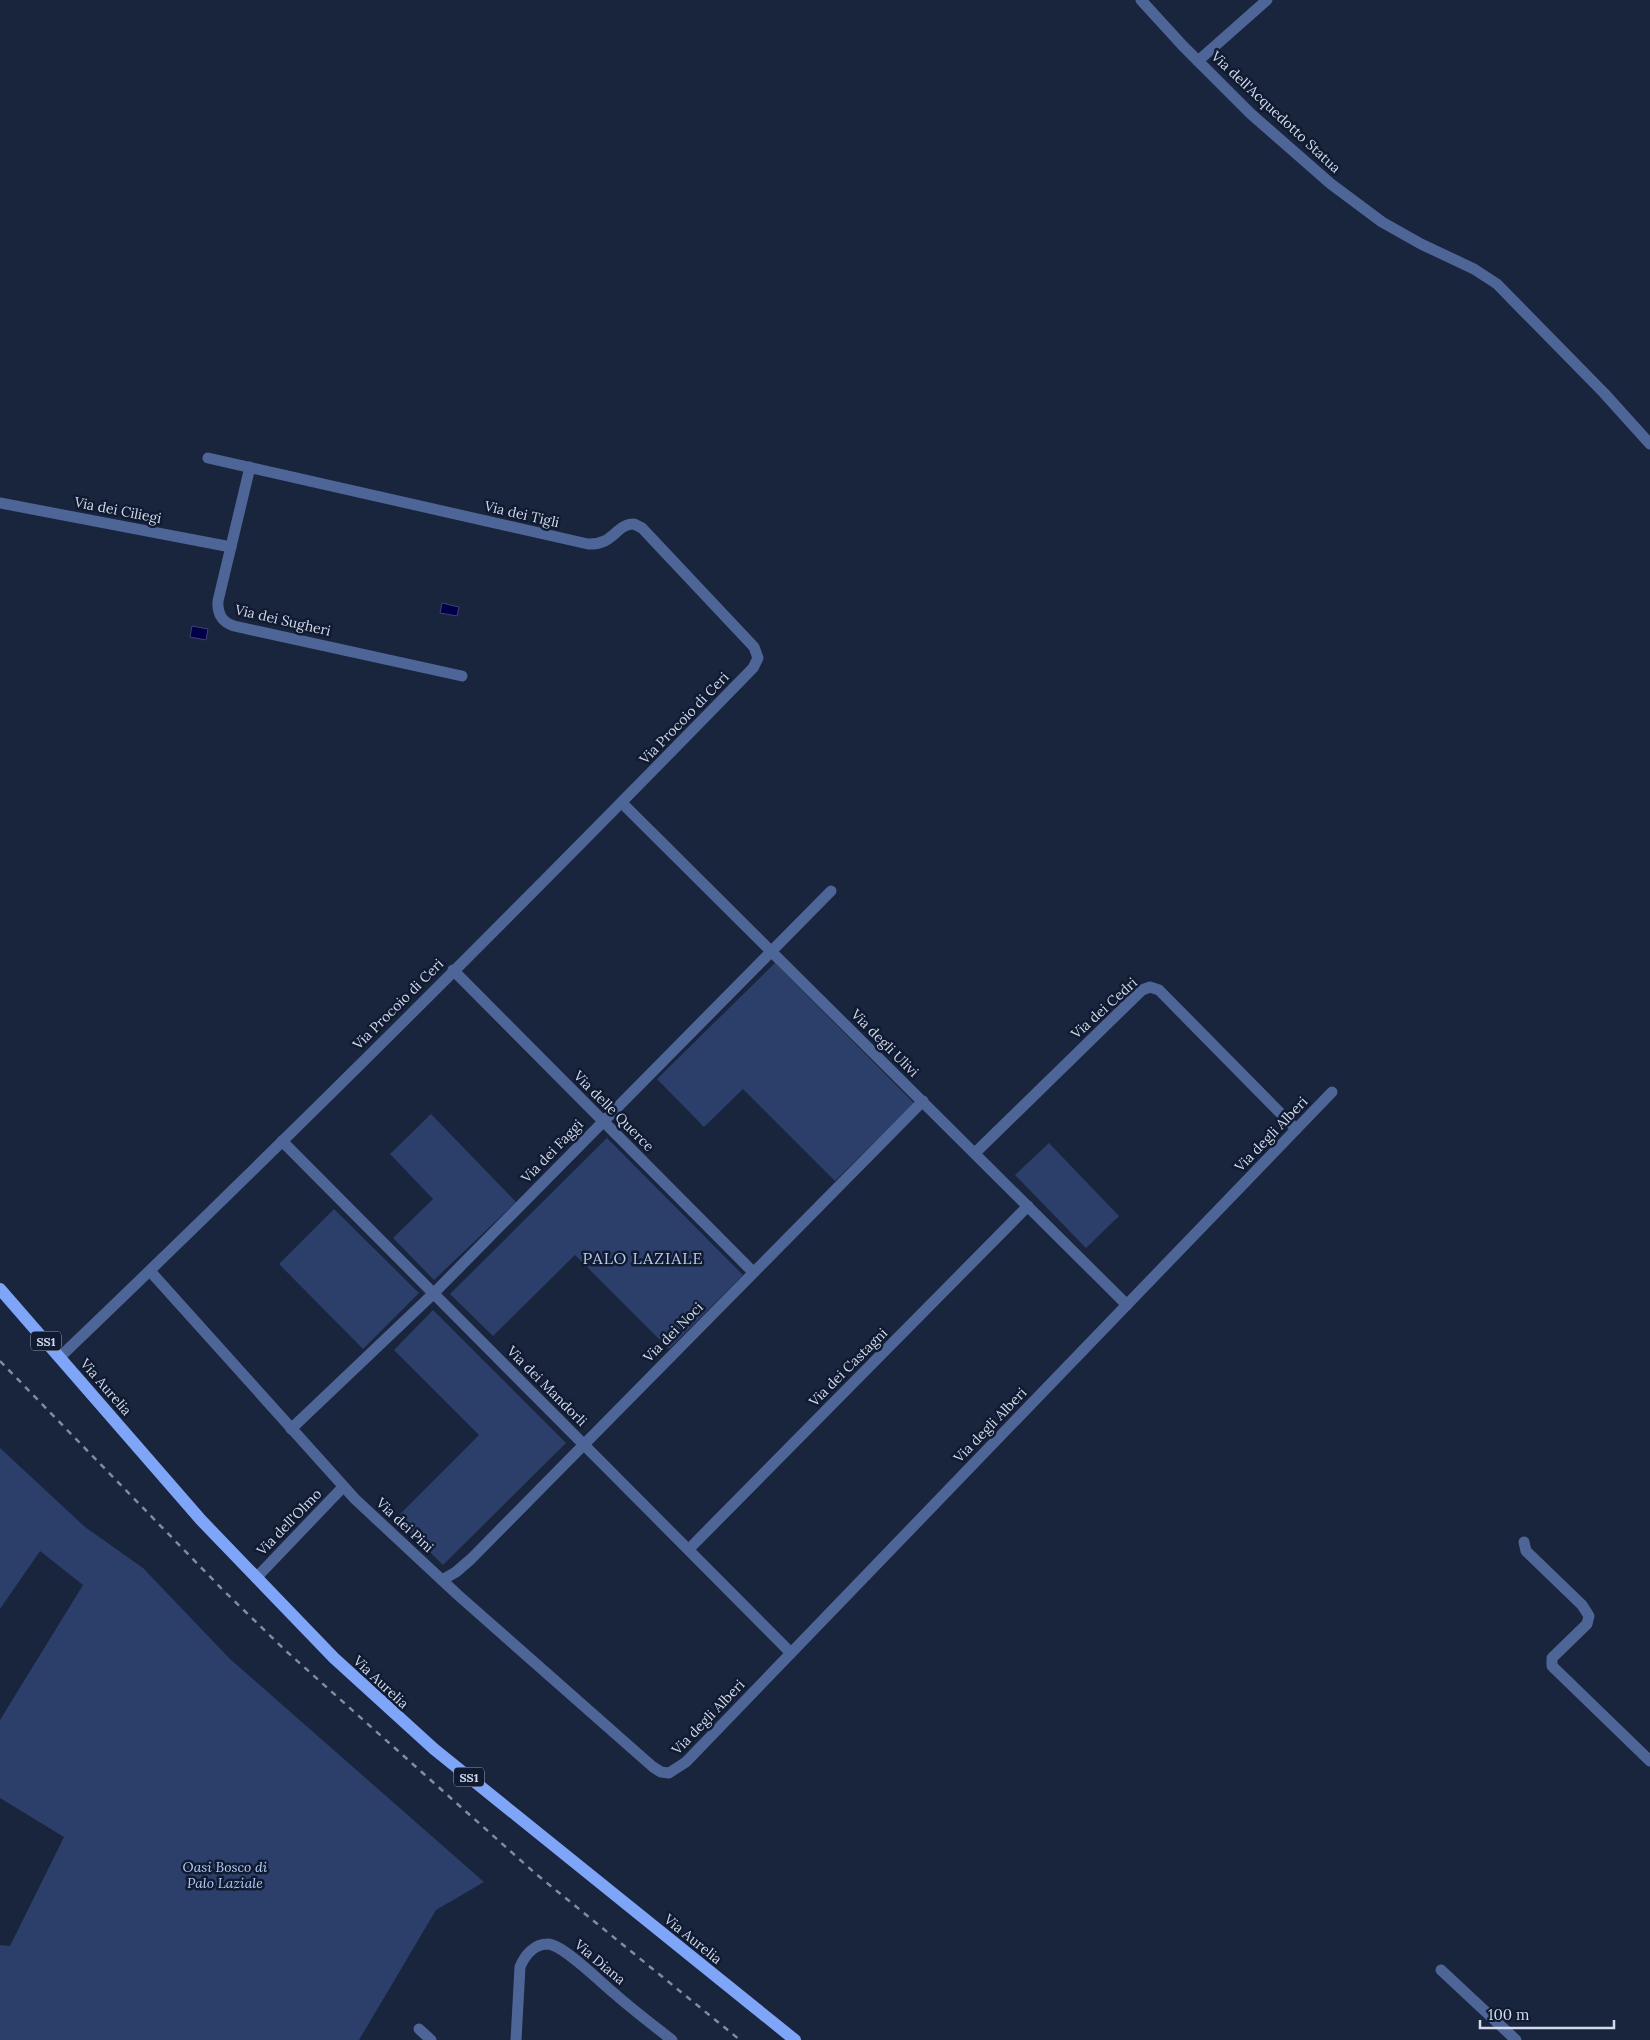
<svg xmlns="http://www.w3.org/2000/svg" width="1650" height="2040" font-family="Lora,serif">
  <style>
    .green { fill: #2c3f6a }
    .water { fill: #010047; stroke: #3f4178 }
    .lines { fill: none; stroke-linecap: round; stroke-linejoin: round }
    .minor { stroke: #4e6597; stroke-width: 11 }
    .major { stroke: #7fa5f8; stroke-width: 12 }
    .rail { stroke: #828ca0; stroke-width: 2.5; stroke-dasharray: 6 6; stroke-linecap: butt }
    .labels { text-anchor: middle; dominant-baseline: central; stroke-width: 5; stroke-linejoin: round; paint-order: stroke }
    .shield { fill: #101b32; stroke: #97a0b3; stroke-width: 1 }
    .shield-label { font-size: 12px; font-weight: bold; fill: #d1d9ea }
    .street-label { font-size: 14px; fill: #d1d9ea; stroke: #101b32 }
    .park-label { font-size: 14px; font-style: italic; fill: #b5caf4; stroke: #101b32 }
    .quarter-label { font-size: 16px; letter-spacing: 1px; fill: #bacaeb; stroke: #101b32 }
  </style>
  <rect width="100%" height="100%" fill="#19243d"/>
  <g class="green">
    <polygon points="775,963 914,1103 835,1181 743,1089 704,1127 657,1079"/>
    <polygon points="431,1114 516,1202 434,1280 393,1238 433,1199 390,1154"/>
    <polygon points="607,1138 743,1275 669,1349 575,1255 493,1336 450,1294"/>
    <polygon points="1049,1143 1119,1216 1086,1248 1015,1175"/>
    <polygon points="334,1209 419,1293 363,1349 279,1264"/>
    <polygon points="433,1310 566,1443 443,1565 396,1518 479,1435 394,1350"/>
    <polygon points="0,1448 85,1527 143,1568 230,1659 484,1882 436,1910 359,2040 0,2040 0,1945 10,1946 64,1837 0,1798 0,1720 83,1585 40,1551 0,1609"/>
  </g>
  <g class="water">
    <polygon points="442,603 459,607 457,616 440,613"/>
    <polygon points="192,626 208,629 206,640 190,637"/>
  </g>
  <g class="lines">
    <g class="minor">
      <polyline points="1141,0 1183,46 1251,114 1331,184 1382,222 1421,244 1474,269 1497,284 1604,393 1650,444"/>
      <polyline points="1198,61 1267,0"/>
      <path d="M250,467L218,601C217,614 222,622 234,626L462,676"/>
      <polyline points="0,503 231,547"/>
      <polyline points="622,803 1127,1305"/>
      <polyline points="453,970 753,1272"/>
      <polyline points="282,1141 791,1653"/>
      <polyline points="975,1153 1142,990 1150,987 1159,990 1296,1129"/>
      <polyline points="150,1271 355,1499 458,1595 653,1767 661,1772 669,1773 686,1762 1332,1092"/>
      <path d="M60,1357C295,1132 526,901 753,668L758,658L754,647L642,528L634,524C615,524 615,545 588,544L208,458"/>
      <polyline points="291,1429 433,1294 831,891"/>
      <polyline points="1524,1542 1526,1551 1582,1605 1589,1616 1587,1624 1552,1658 1552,1666 1650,1761"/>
      <polyline points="689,1549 1028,1206"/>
      <polyline points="256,1578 343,1487"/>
      <polyline points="442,1580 456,1572 471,1559 923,1101"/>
      <polyline points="1441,1970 1516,2040"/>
      <polyline points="419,2029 431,2040"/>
      <path d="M516,2040L520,1967C525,1955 534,1944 548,1944C564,1945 601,1983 615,1994C633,2010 653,2025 672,2040"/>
    </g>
    <polyline class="major" points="0,1289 201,1520 334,1658 434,1749 795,2040"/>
    <polyline class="rail" points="0,1361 224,1591 286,1651 536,1874 740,2040"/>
  </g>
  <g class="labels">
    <g class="shield">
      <rect x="31" y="1331.5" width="30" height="19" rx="4"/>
      <rect x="454" y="1767.5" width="30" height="19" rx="4"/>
    </g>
    <g class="shield-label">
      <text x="46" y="1341">SS1</text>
      <text x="469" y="1777">SS1</text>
    </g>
    <g class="street-label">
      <text transform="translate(1276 112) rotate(43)">Via dell'Acquedotto Statua</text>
      <text transform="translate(118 510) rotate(11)">Via dei Ciliegi</text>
      <text transform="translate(522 514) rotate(13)">Via dei Tigli</text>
      <text transform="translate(283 620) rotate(13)">Via dei Sugheri</text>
      <text transform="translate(684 718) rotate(-46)">Via Procoio di Ceri</text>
      <text transform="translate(398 1004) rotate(-45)">Via Procoio di Ceri</text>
      <text transform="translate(1104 1008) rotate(-42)">Via dei Cedri</text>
      <text transform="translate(885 1043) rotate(45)">Via degli Ulivi</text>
      <text transform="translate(614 1111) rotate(45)">Via delle Querce</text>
      <text transform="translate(1271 1134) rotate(-46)">Via degli Alberi</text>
      <text transform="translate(552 1151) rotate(-46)">Via dei Faggi</text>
      <text transform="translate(673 1332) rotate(-45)">Via dei Noci</text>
      <text transform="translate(848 1367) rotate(-45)">Via dei Castagni</text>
      <text transform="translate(547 1386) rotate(45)">Via dei Mandorli</text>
      <text transform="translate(106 1387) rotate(49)">Via Aurelia</text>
      <text transform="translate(990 1425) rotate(-46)">Via degli Alberi</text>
      <text transform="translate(289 1522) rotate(-46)">Via dell'Olmo</text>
      <text transform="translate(405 1525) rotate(43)">Via dei Pini</text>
      <text transform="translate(381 1682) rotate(43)">Via Aurelia</text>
      <text transform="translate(708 1717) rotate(-46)">Via degli Alberi</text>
      <text transform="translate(693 1939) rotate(39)">Via Aurelia</text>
      <text transform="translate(600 1962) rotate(40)">Via Diana</text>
    </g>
    <g class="park-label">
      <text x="225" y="1867">Oasi Bosco di<tspan x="225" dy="16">Palo Laziale</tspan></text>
    </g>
    <g class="quarter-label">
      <text x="643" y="1258">PALO LAZIALE</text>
    </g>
  </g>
  <path d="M1480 2020v8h134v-8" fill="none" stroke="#d1d9ea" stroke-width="2.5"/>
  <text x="1488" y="2020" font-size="15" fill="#d1d9ea" stroke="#101b32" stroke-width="4" paint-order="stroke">100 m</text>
</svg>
